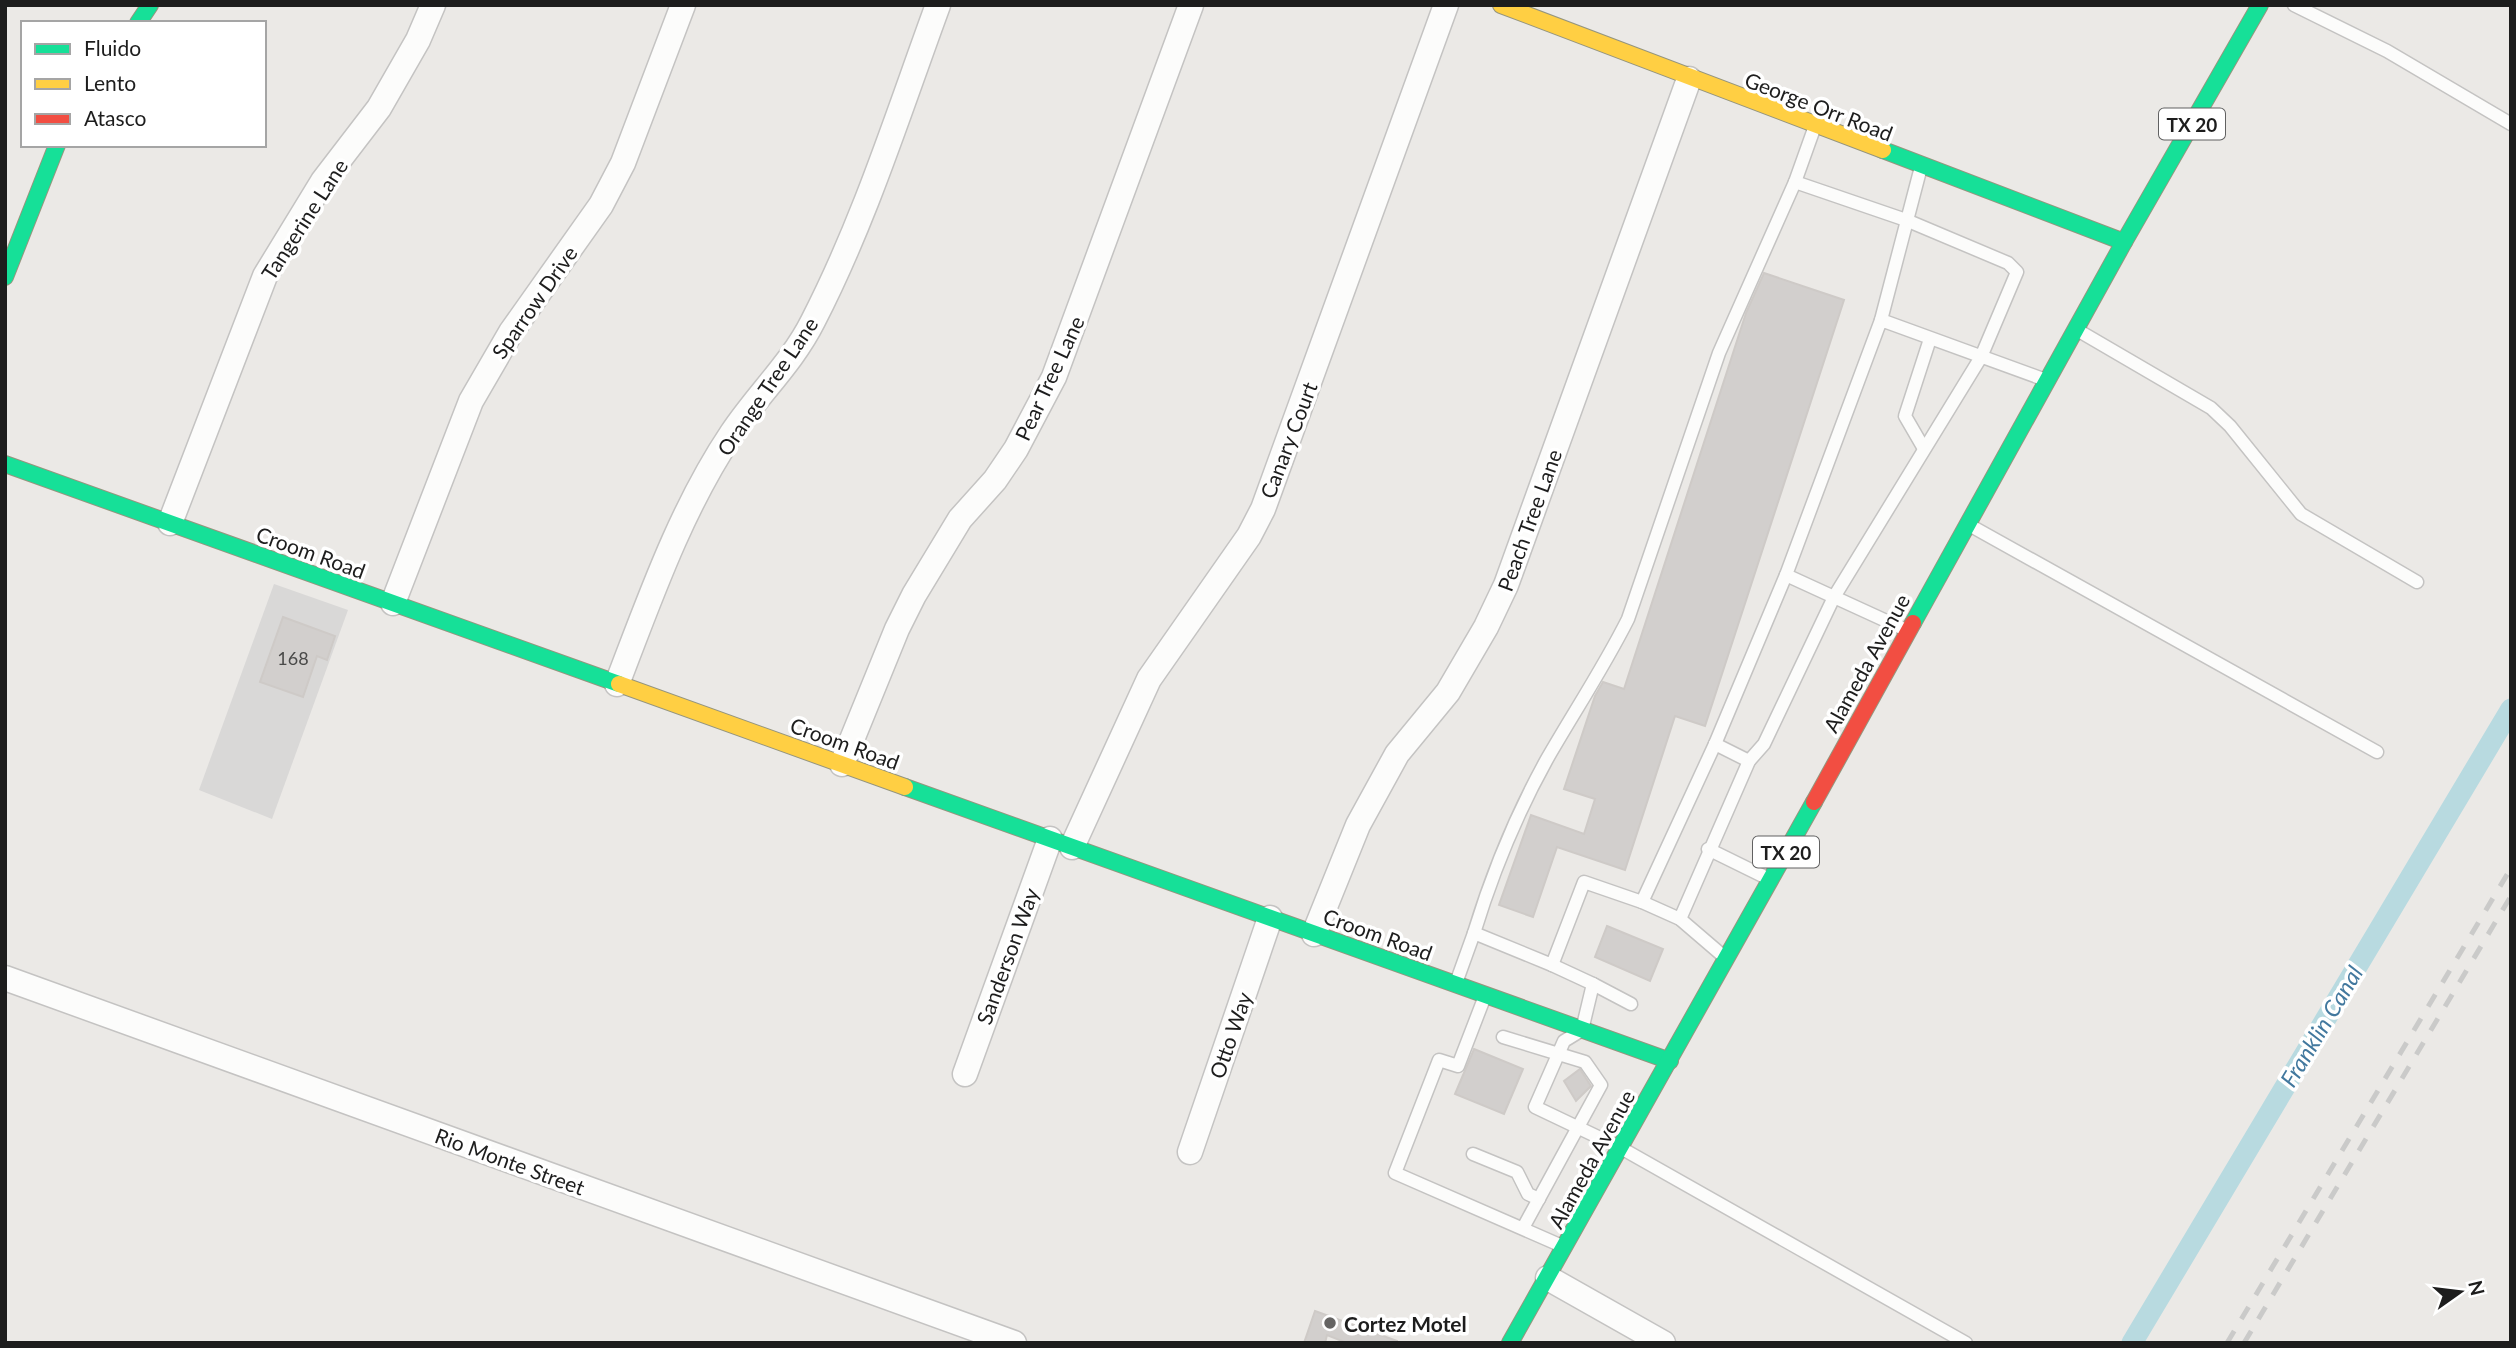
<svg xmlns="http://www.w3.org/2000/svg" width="2516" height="1348" font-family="Lato,sans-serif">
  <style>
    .religious { fill: #d9d8d7 }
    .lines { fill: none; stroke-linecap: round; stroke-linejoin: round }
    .canal { stroke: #b8dae0; stroke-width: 21 }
    .building { fill: #d2cfcd; stroke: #cecac7; stroke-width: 2 }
    .lane-casing { stroke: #c4c3c2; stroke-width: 15 }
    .street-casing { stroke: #c4c3c2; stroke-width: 27 }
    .fast-casing { stroke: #95957e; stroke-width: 18 }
    .slow-casing { stroke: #95957e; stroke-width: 18 }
    .jam-casing { stroke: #95957e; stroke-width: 18 }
    .lane { stroke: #fcfcfb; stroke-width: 12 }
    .street { stroke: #fcfcfb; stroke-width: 24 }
    .fast { stroke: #16e098; stroke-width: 16 }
    .slow { stroke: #ffcf43; stroke-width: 16 }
    .jam { stroke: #f24e42; stroke-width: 16 }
    .rail { stroke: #cacac9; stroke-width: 5; stroke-dasharray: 14 14; stroke-linecap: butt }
    .poi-dot { fill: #656463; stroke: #fff; stroke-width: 2.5 }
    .labels { text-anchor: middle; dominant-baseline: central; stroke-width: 7; stroke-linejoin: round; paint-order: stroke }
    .number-label { font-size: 18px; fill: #4a4a49 }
    .shield { fill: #fff; stroke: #616161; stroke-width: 2 }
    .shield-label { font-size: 19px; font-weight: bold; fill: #1d1d1d }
    .street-label { font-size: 21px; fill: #1d1d1d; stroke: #fff }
    .poi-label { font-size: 21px; font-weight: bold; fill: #1d1d1d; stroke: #fff; text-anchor: start }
    .water-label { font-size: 23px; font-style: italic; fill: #42789e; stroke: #fff }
  </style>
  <rect width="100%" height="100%" fill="#ebe9e6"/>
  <polygon class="religious" points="274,584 348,610 272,819 199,790"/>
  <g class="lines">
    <polyline class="canal" points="2132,1343 2511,709"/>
  </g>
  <g class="building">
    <polygon points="1764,273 1844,300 1705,726 1675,716 1625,870 1557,847 1533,917 1499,905 1531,815 1584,834 1595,799 1564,789 1595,696 1603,682 1624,689 1746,313"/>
    <polygon points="283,617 335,636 327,660 317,656 303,697 260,682"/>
    <polygon points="1607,926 1663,949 1650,981 1595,957"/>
    <polygon points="1474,1049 1523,1069 1504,1114 1455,1094"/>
    <polygon points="1580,1069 1591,1086 1576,1101 1564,1081"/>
    <polygon points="1315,1311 1397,1341 1397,1343 1347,1343 1327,1335 1325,1343 1304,1343"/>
  </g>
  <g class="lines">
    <defs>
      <g id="lane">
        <polyline points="2294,5 2387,51 2511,124"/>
        <polyline points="1881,320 1921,167"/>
        <polyline points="2079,331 2211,408 2230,426 2301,514 2417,582"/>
        <polyline points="1923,447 1905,416 1930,339"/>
        <polyline points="1971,526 2377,752"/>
        <polyline points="1906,630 1786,575 1881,320 2043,379"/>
        <polyline points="1715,744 1749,761"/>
        <polyline points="1708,849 1767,878"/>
        <polyline points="1642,902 1680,919 1722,955"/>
        <polyline points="1680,919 1749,761 1764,744 1834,597 1981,357 2017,272 2008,263 1906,220 1795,182 1815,126"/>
        <path d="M1474,933C1492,874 1517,813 1547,759C1574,712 1604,667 1628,619L1719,353L1795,182"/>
        <polyline points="1552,965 1593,984 1582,1030 1564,1041 1535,1107 1621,1148 1966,1343"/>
        <polyline points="1456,983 1474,933 1552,965 1584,882 1642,902 1715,744 1786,575"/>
        <polyline points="1593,984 1631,1004"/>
        <polyline points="1485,996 1458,1066 1439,1060 1395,1173 1562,1246"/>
        <polyline points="1503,1037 1585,1062 1601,1085 1523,1228"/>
        <polyline points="1473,1154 1517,1172 1528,1194 1539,1199"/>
      </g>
      <g id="street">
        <polyline points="170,523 265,276 323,181 379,108 418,40 433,5"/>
        <polyline points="393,603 471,401 511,332 601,205 623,163 683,5"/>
        <path d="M617,684C650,598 681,509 732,433C758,394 792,363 813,321C865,220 899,111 938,5"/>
        <polyline points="842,764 897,629 914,595 960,519 995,480 1016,449 1054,377 1191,5"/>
        <polyline points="1072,847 1149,679 1249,536 1263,509 1446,5"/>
        <polyline points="1314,934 1358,825 1397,754 1448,692 1486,627 1506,585 1689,79"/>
        <polyline points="5,978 1014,1343"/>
        <polyline points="965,1074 1050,839"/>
        <polyline points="1190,1152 1270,918"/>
        <polyline points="1548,1278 1663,1343"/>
      </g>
      <g id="fast">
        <polyline points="138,23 150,5"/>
        <polyline points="1883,150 2124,242"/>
        <polyline points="5,277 57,145"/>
        <polyline points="5,464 619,684"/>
        <polyline points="1913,623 2124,242 2260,5"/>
        <polyline points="905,787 1670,1061"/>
        <polyline points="1510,1343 1814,802"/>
      </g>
      <g id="slow">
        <polyline points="1501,5 1883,150"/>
        <polyline points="619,684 905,787"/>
      </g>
      <polyline id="jam" points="1814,802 1913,623"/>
    </defs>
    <use href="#lane" class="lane-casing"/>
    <use href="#street" class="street-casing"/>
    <use href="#fast" class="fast-casing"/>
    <use href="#slow" class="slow-casing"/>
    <use href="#jam" class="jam-casing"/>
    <use href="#lane" class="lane"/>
    <use href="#street" class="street"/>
    <use href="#fast" class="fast"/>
    <use href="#slow" class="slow"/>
    <use href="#jam" class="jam"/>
    <g class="rail">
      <polyline points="2227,1343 2511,868"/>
      <polyline points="2244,1343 2511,896"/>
    </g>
  </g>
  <circle class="poi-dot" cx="1330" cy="1323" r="7"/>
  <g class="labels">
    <g class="number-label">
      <text x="293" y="658">168</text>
    </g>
    <g class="shield">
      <rect x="2159" y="108.5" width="66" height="31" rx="5"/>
      <rect x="1753" y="836.5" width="66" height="31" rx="5"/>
    </g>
    <g class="shield-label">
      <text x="2192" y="124">TX 20</text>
      <text x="1786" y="852">TX 20</text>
    </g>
    <g class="street-label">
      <text transform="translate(1819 106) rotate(21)">George Orr Road</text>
      <text transform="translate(304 219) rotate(-57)">Tangerine Lane</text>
      <text transform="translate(534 302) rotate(-55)">Sparrow Drive</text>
      <text transform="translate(1049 378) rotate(-65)">Pear Tree Lane</text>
      <text transform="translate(767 386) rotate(-56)">Orange Tree Lane</text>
      <text transform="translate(1288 440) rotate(-69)">Canary Court</text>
      <text transform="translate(1529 520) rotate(-70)">Peach Tree Lane</text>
      <text transform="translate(311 552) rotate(20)">Croom Road</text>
      <text transform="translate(1866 663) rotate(-61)">Alameda Avenue</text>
      <text transform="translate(845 743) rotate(20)">Croom Road</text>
      <text transform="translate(1378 934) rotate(20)">Croom Road</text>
      <text transform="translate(1007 956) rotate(-70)">Sanderson Way</text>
      <text transform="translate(1230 1035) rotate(-71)">Otto Way</text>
      <text transform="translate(1591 1159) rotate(-61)">Alameda Avenue</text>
      <text transform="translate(510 1161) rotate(20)">Rio Monte Street</text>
    </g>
    <g class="poi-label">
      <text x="1344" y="1323">Cortez Motel</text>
    </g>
    <g class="water-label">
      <text transform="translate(2321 1026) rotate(-59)">Franklin Canal</text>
    </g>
  </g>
  <rect width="2516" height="1348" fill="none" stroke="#1d1d1d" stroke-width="14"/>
  <rect x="21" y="21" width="245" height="126" fill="#ffffff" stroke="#a5a5a5" stroke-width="2"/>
  <rect x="35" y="44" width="35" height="10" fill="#16e098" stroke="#a5a5a5" stroke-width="2"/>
  <text x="84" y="56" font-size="21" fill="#1d1d1d">Fluido</text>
  <rect x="35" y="79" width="35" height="10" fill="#ffcf43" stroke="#a5a5a5" stroke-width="2"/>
  <text x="84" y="91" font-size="21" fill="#1d1d1d">Lento</text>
  <rect x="35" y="114" width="35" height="10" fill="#f24e42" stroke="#a5a5a5" stroke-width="2"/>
  <text x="84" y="126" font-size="21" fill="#1d1d1d">Atasco</text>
  <g transform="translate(2460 1292) rotate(76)" stroke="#ffffff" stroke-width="5" paint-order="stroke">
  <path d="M0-5L12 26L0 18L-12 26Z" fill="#1d1d1d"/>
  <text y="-10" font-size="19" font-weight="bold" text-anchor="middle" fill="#1d1d1d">N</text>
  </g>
</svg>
